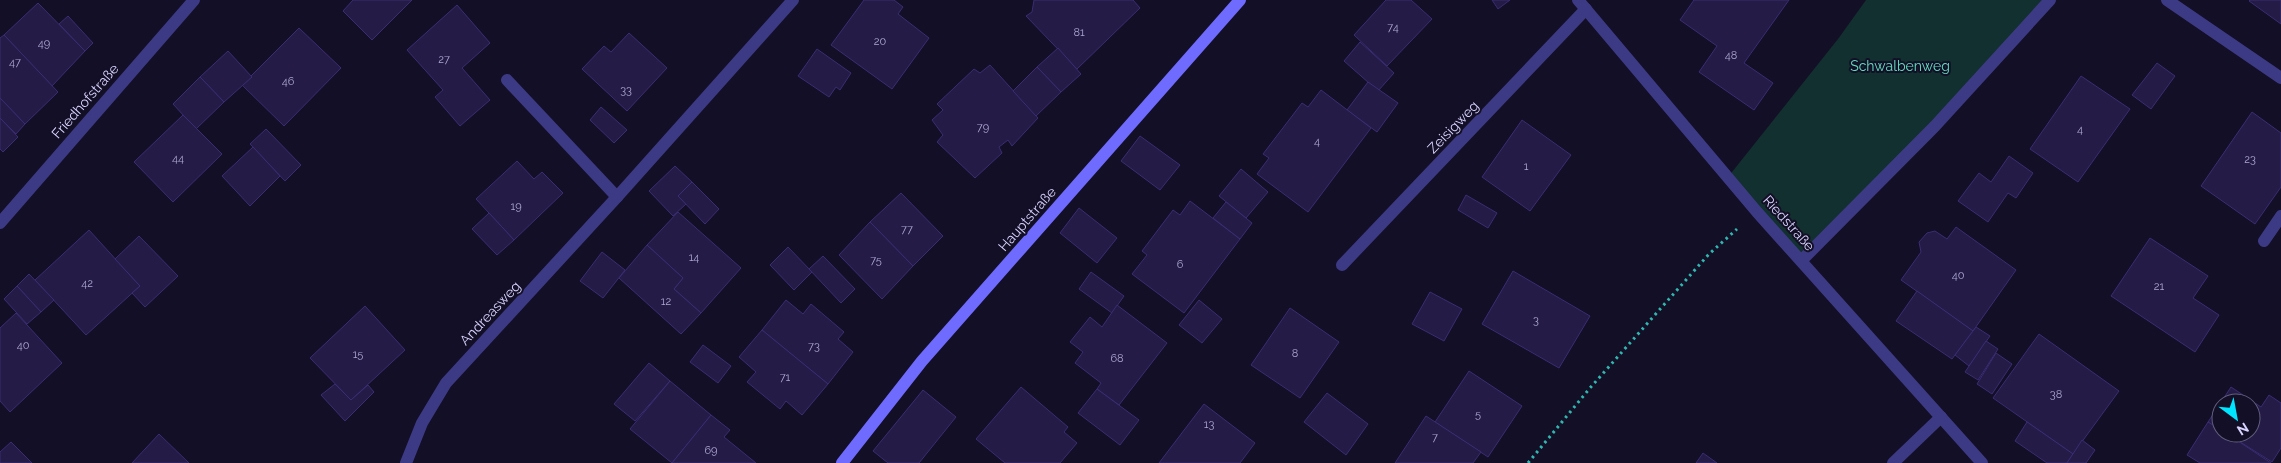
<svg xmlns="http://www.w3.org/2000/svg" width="2281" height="463" font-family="Raleway,sans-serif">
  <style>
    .green { fill: #12302f }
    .building { fill: #241b47; stroke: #3b2d73 }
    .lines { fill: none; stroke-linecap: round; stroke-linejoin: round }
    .path { stroke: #2fb8b0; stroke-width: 3; stroke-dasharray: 2.5 4; stroke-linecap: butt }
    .lane { stroke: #3d3a85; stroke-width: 12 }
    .street { stroke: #3d3a85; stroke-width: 12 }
    .secondary { stroke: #6f6bff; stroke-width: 12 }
    .labels { text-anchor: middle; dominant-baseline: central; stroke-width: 4; stroke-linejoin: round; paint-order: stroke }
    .number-label { font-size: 11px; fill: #aca6d1 }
    .park-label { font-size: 14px; fill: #5fe0c0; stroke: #130f26 }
    .street-label { font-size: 14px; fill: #d9d4ff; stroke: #130f26 }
  </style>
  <rect width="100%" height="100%" fill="#130f26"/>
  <polygon class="green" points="1866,0 2050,0 1802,260 1728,177 1838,39"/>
  <g class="building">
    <polygon points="353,0 412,0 372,40 343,11"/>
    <polygon points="864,0 894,0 903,7 898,14 929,38 892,89 831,45"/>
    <polygon points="1034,0 1133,0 1140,8 1077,69 1026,16 1032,12"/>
    <polygon points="1386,0 1411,0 1432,19 1387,66 1354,35"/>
    <polygon points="1492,0 1510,0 1498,9"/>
    <polygon points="1694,0 1789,0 1744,63 1773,83 1754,110 1699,72 1717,46 1680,20"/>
    <polygon points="2250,0 2281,0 2281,24 2249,1"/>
    <polygon points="38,3 85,51 52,86 4,35"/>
    <polygon points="457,5 490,43 462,68 490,100 460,126 435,97 443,90 407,50"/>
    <polygon points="68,16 93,43 85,51 59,24"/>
    <polygon points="299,28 341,68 284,126 242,85"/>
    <polygon points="629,33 667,68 627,111 582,69 604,46 611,52"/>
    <polygon points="4,35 58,92 25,124 0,98 0,38"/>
    <polygon points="1360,42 1394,73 1378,91 1344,61"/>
    <polygon points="1058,48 1081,74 1061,92 1037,67"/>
    <polygon points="817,49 851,73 840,90 836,87 829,97 798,76"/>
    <polygon points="228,51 252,77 224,102 200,77"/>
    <polygon points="2157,63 2175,76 2151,109 2132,95"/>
    <polygon points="990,65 1038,118 1012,146 1008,140 999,147 1002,153 975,178 937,142 943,135 932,120 943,110 937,104 974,69 980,73"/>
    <polygon points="1037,67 1061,92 1036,116 1013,91"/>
    <polygon points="2081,76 2130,109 2078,182 2030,149"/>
    <polygon points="200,77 224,102 196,129 173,104"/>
    <polygon points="1368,82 1398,103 1377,132 1347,110"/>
    <polygon points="1321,90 1371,128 1308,212 1257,174 1269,158 1263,154 1302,103 1308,107"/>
    <polygon points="0,98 25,124 16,134 0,118"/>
    <polygon points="601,107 627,130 614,143 590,120"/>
    <polygon points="2252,112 2281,133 2281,187 2255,224 2201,186"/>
    <polygon points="183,115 222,154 173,202 134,162"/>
    <polygon points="0,118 18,137 3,152 0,149"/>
    <polygon points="1522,120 1571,155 1530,211 1482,177"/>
    <polygon points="266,129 301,165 285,181 250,144"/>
    <polygon points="1140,136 1180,165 1160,190 1121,161"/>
    <polygon points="253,147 280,176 250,206 222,176"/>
    <polygon points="2009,156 2033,173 2016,198 2008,193 1988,222 1958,201 1979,173 1991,182"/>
    <polygon points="517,161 534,179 542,172 563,193 514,240 476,199"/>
    <polygon points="675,166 692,182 678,196 686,204 673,216 649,191"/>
    <polygon points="1241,169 1268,192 1246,218 1219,196"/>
    <polygon points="692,182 719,209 705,224 678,196"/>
    <polygon points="901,193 943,236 913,266 870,222"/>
    <polygon points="1466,195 1497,213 1488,228 1458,210"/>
    <polygon points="1190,201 1240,239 1184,313 1132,274 1147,255 1142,251 1173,210 1180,215"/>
    <polygon points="1226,202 1252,223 1240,239 1213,218"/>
    <polygon points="1079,208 1117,238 1097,263 1060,233"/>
    <polygon points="678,212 741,268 701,313 674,289 683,278 647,245"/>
    <polygon points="489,213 514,240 497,255 472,229"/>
    <polygon points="870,222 913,266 882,299 839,255"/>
    <polygon points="1956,227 2016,270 1973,331 1901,280 1921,252 1919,242 1927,233 1935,231 1947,239"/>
    <polygon points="89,230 140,286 86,335 35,280"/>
    <polygon points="139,236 178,276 145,307 132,293 140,286 115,259"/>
    <polygon points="2150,238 2208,276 2193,298 2219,315 2195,352 2111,296"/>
    <polygon points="647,245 683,278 674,289 701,313 681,334 619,278"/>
    <polygon points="788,247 812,272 794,290 770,265"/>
    <polygon points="602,252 625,270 603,298 580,281"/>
    <polygon points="823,256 855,289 841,303 809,269"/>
    <polygon points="1513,271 1590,316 1559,368 1482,324"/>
    <polygon points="1091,272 1124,296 1112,313 1079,289"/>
    <polygon points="29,274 54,300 41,312 17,286"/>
    <polygon points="17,286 41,312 27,324 4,299"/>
    <polygon points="1917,291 1973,331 1952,359 1896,321"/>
    <polygon points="1430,292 1462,309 1444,341 1412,324"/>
    <polygon points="786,300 803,314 811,304 844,332 838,339 853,352 828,384 762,330"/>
    <polygon points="1199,300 1222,319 1202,343 1179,325"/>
    <polygon points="1117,305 1167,343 1119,405 1097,389 1101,383 1075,363 1083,352 1070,342 1090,317 1102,327"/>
    <polygon points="365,306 405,350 351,400 310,358"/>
    <polygon points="1290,308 1339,342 1300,398 1251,365"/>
    <polygon points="16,313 62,363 10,412 0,401 0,328"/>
    <polygon points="1976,327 1990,336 1969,366 1955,355"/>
    <polygon points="762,330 828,384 802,415 786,401 780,409 747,382 756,372 739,357"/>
    <polygon points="2039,334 2119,391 2073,454 1993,398"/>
    <polygon points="1986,341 1998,349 1978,380 1965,372"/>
    <polygon points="703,345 731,366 718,383 690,362"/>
    <polygon points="1996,353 2012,364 1992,394 1977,384"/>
    <polygon points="649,363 670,381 635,421 614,404"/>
    <polygon points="1469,371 1522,406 1488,457 1435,422"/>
    <polygon points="670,381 711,415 672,463 630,429"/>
    <polygon points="335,384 351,400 368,385 374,392 345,421 321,395"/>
    <polygon points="1021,387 1068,427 1064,432 1077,443 1060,463 1005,463 976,439"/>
    <polygon points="2231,387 2261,407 2269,395 2281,403 2281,448 2272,462 2226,433 2251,433 2251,403 2221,403 2221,430 2208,422"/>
    <polygon points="1097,389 1139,420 1120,445 1078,413"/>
    <polygon points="923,390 956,417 919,463 888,463 873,451"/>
    <polygon points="1327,393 1368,424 1346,455 1304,422"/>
    <polygon points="1204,404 1255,443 1240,463 1159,463"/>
    <polygon points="711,415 730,430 724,437 756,463 672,463"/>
    <polygon points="1426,416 1481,452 1473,463 1395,463"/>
    <polygon points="2027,422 2073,454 2067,463 2047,463 2015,441"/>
    <polygon points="2208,422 2221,430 2221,433 2226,433 2271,463 2200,463 2187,455"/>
    <polygon points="159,434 189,463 132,463"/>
    <polygon points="2082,440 2095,450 2086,463 2067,463"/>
    <polygon points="11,442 32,463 0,463 0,452"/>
    <polygon points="1703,453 1717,463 1696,463"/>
  </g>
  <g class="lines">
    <polyline class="path" points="1528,463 1590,388 1709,254 1737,229"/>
    <g class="lane">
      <polyline points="2264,241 2281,216"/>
      <polyline points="1342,265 1586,9"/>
    </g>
    <g class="street">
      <polyline points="1578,0 1757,212 1982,463"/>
      <polyline points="2167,0 2281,78"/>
      <polyline points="507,80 617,197"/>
      <polyline points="0,223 194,0"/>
      <polyline points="1802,260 1935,126 2050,0"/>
      <polyline points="406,463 422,423 446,383 617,197 793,0"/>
      <polyline points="1893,463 1941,417"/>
    </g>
    <polyline class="secondary" points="842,463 922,361 1240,0"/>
  </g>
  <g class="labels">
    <g class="number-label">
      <text x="1393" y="27">74</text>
      <text x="1079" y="32">81</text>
      <text x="880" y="41">20</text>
      <text x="44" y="43">49</text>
      <text x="1731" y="55">48</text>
      <text x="444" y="59">27</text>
      <text x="15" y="62">47</text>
      <text x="288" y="81">46</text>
      <text x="626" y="90">33</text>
      <text x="983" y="127">79</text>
      <text x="2080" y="129">4</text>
      <text x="1317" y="141">4</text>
      <text x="178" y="158">44</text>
      <text x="2250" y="159">23</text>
      <text x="1526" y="166">1</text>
      <text x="516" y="206">19</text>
      <text x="907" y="229">77</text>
      <text x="694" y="257">14</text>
      <text x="876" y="260">75</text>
      <text x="1180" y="264">6</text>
      <text x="1958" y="275">40</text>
      <text x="87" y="283">42</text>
      <text x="2159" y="286">21</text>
      <text x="666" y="301">12</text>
      <text x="1536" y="320">3</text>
      <text x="23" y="345">40</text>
      <text x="814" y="346">73</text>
      <text x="1295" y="353">8</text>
      <text x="358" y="354">15</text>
      <text x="1117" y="358">68</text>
      <text x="785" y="377">71</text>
      <text x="2056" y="394">38</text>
      <text x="1478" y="414">5</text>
      <text x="1209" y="424">13</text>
      <text x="1435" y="437">7</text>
      <text x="711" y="450">69</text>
    </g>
    <g class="park-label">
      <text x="1900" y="66">Schwalbenweg</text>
    </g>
    <g class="street-label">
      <text transform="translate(85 101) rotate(-49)">Friedhofstraße</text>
      <text transform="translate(1453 127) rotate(-46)">Zeisigweg</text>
      <text transform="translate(1027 219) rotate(-49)">Hauptstraße</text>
      <text transform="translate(1789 223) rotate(48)">Riedstraße</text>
      <text transform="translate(490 313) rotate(-47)">Andreasweg</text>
    </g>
  </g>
  <g transform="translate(2236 418) rotate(148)"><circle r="24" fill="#130f26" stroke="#625e7d"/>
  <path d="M0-4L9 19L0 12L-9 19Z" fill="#00e5ff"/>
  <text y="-8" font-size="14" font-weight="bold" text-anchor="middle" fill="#d9d4ff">N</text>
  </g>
</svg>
